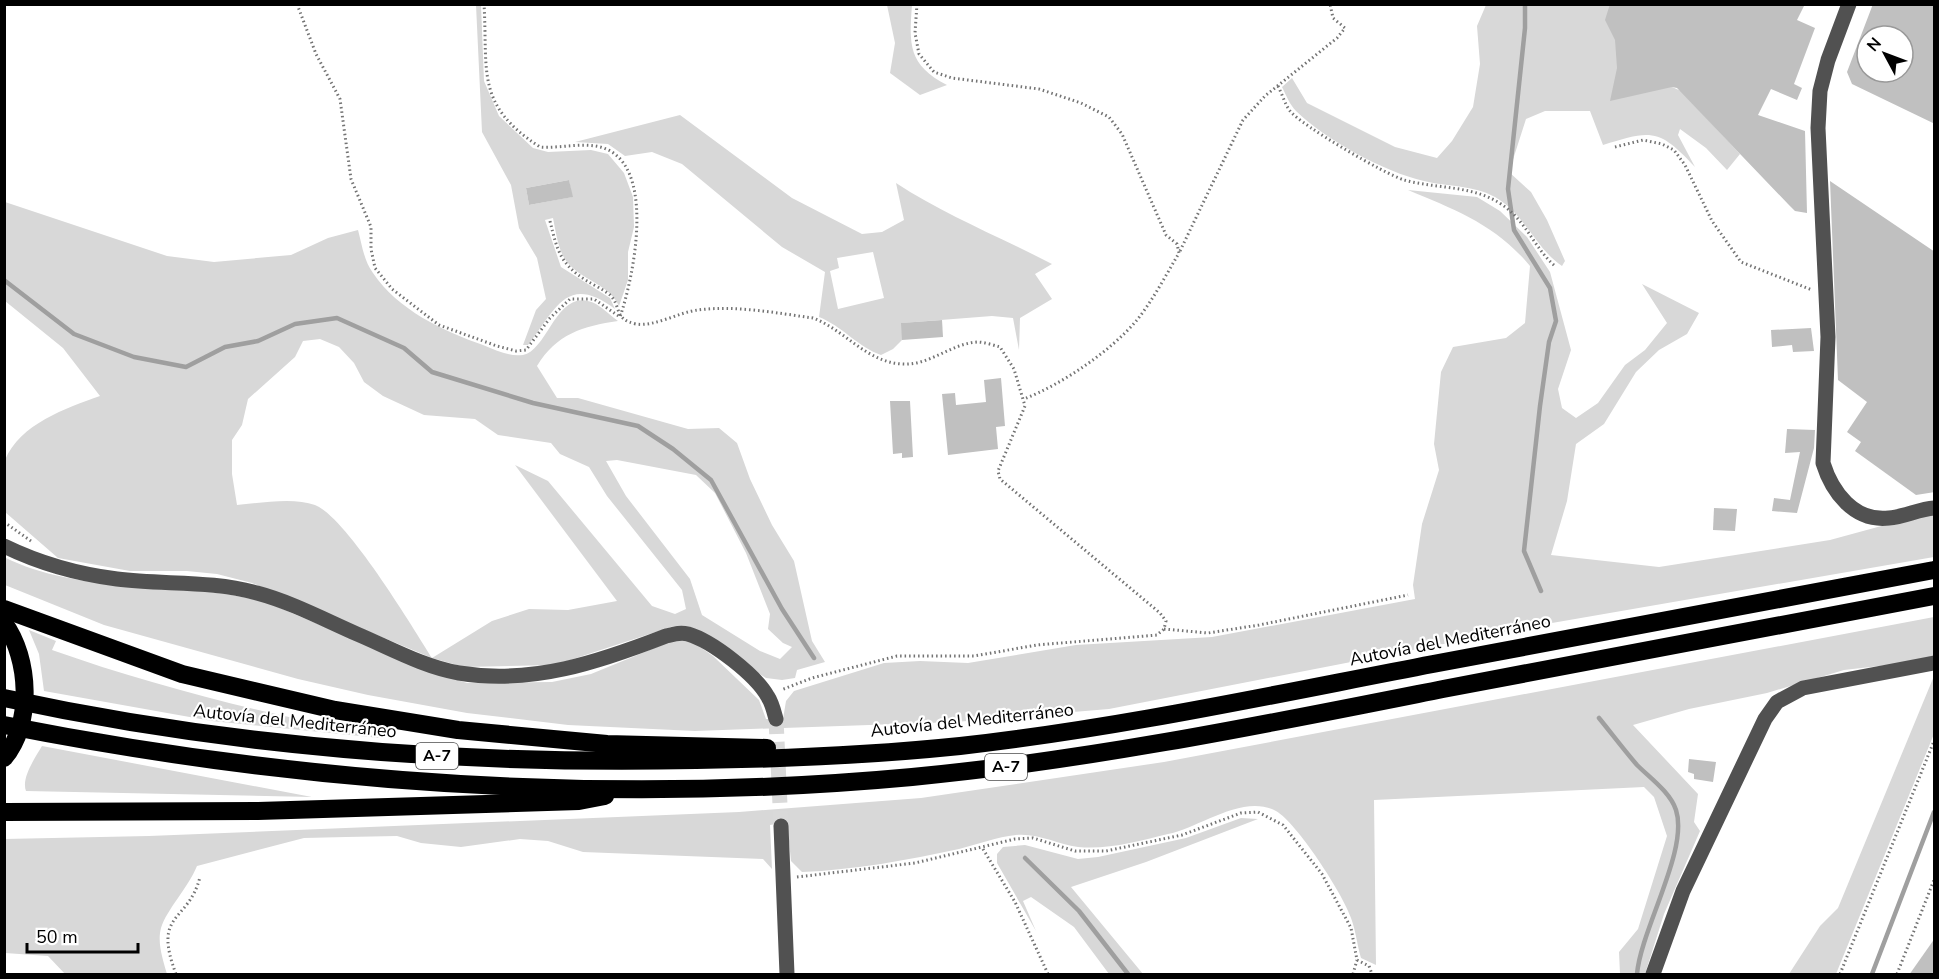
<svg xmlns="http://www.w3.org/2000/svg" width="1939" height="979" font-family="'Nunito Sans',sans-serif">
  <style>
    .green { fill: #d8d8d8; fill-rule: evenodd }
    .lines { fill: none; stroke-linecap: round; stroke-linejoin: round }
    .stream { stroke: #9f9f9f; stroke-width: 4.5 }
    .building { fill: #c0c0c0; fill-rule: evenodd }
    .minor-tunnel { stroke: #d9d9d9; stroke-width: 15; stroke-dasharray: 15 8; stroke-linecap: butt }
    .path { stroke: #737373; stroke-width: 3; stroke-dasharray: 1.5 3; stroke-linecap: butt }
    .minor { stroke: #515151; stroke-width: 15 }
    .highway { stroke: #000; stroke-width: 18 }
    .labels { text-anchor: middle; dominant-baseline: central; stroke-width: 4.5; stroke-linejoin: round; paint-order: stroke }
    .shield { fill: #fff; stroke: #4c4c4c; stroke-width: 1.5 }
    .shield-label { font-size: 16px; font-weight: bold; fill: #000 }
    .street-label { font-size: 18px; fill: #000; stroke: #fff }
  </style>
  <rect width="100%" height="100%" fill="#fff"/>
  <g class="green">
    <path d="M476,5H481L484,81L499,116L533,148L548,152L591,150L608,154L624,173L633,197L634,227L628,252V280L619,306C609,284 583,281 568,263C558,252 556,232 553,218L545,220L561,267L610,298L615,309C566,272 555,311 528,345H523L536,310L546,299L537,258L519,228L511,185L482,132ZM569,180L572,197L529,205L526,188Z"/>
    <path d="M887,5H912C909,44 908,65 947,85L920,95L890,73L895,43Z"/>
    <path d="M1486,5H1610L1672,87L1681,91L1740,154L1727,170L1706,148L1680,129L1678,135L1695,167C1660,129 1652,129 1603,145L1590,111H1545L1526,119L1509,172L1531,192L1547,220L1565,261L1562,266C1535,248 1525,214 1495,197C1473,185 1449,187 1424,181C1384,172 1326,140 1296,111C1290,105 1286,95 1282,87L1292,78L1307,103L1395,147L1437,158L1452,141L1473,107L1480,64L1477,26Z"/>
    <path d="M680,115L792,198L862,234L882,232L904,220L896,183C945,215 1000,237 1052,264L1035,274L1052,299L1020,318L1019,350L1013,318L992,316L902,323V340L893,349L881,355C858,347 842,326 819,317L825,272L782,247L682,164L652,152L625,156L608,144L575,142ZM873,252L884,298L838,309L830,271L839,268L837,258Z"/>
    <path d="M1408,190L1477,197L1500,211L1527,237L1550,272L1571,350L1558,389L1562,408L1576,418L1598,403L1625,365L1645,350L1667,323L1642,284L1699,313L1687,334L1659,350L1636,372L1604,424L1576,444L1567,501L1551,555L1659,567L1830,540L1918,516L1934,515V557L1552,623L1109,709L955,722L695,731L568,725L467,713L368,695L298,679L104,625L5,585L4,557C83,597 184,579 268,603L429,671L467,683L552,682L591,674L674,640H690L713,656L759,700L766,719H783L786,701L794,691L884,663L920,661L968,663L1076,645L1212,637L1415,599L1413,585L1422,524L1439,470L1434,444L1441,372L1453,347L1506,338L1525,323L1530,266C1496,225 1456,210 1408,190Z"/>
    <path d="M5,202L167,256L214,262L291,255L328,238L358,230C362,245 364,261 373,273C398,310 443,331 483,345C496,350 509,357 523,355C549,350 557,284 596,304C604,309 611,316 618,321C583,326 556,334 537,366L557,398H578L688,429L719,428L737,443L750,479L772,525L794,561L812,641L825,662L797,670L795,678L782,680L766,678L687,627L674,626L555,665L464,667L432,658L252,583L217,574L187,571H130L58,558L5,512C5,498 0,474 5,460C20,424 66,408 100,396L63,348L5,301ZM320,339L339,347L354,363L364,382L383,396L424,415L475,419L498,435L551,443L560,454L589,467L607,496L682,590L686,609L675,614L652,606L548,481L515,465L617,601L568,610L529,609L492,621L432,658C412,626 346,517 315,505C294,497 259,503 237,505L232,474V440L242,425L248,399L295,357L303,341ZM617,460L696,475L715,493L746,553L770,614L768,629L783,643L792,647L780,659L760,651L702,615L690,579L626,496L606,461Z"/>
    <path d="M1934,617V656L1888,665L1844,670L1767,693L1689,709L1633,725L1698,794L1694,822L1700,831L1664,914L1645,974H1620L1619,952L1638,929L1667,836L1654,797L1644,787L1374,800L1376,965L1361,958C1357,945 1356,931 1351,918C1343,894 1297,823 1276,811C1243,793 1199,828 1168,834C1139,841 1108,850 1078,847C1057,844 1038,833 1016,835C997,837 978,844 959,849C908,860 854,870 802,872L791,861L787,822L770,825L772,869L763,859L583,852L548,841L520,839L461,847L421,843L397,836L346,837L304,838L197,866C188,888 167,909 161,928C157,943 163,960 167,974H65L48,956L5,953L4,839L149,836L739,812L921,798L1164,762Z"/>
    <path d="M29,630L56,641L52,650C154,686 261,713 367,733L380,738L212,721L44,691L39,654Z"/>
    <polygon points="1934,676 1934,734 1836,974 1789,974 1820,926 1838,908"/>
    <path d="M42,746L312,797L26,791C21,778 35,758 42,746Z"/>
    <polygon points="1241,818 1258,819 1146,862 1071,887 1143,974 1109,974 1074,927 1031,897 1023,901 1036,931 997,863 997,854 1003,847 1025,845 1078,859 1098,857 1186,838"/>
  </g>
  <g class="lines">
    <g class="stream">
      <polyline points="1525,4 1525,28 1508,189 1514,230 1550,288 1556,321 1549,342 1540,406 1524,551 1541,591"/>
      <polyline points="4,280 74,334 134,357 186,367 225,347 258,341 295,324 337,318 404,348 432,372 533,403 638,426 673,449 711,480 782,609 814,658"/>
      <path d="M1599,718C1612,734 1624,750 1637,765C1650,778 1670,792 1676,810C1689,850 1641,929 1637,974"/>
      <polyline points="1025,858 1079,911 1128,974"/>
      <polyline points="1872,974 1934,812"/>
    </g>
  </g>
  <g class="building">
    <polygon points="1610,4 1805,4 1797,20 1815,28 1794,84 1802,88 1797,100 1771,89 1758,115 1805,131 1807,213 1795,211 1788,204 1677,88 1672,87 1610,101 1617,68 1615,40 1605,20"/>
    <path d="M1873,4H1935V124L1852,84L1847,72ZM1867,36H1903V72H1867Z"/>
    <polygon points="569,180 573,197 529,205 526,188"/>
    <polygon points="1830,181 1935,252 1935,492 1916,495 1855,451 1861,442 1847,432 1867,402 1838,380"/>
    <polygon points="942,320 943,337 902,340 901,323"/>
    <polygon points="1811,328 1814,351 1793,352 1792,345 1772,347 1771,330"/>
    <polygon points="1001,378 1005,426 996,427 998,449 948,455 942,394 955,393 956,405 986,402 984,380"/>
    <polygon points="890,401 910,401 913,457 902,458 902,453 893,454"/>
    <polygon points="1787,429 1815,430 1814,448 1797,513 1772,511 1774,498 1790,500 1800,452 1785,453"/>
    <polygon points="1714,508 1737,509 1735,531 1713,530"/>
    <polygon points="1689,759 1716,762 1713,782 1694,779 1694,774 1688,772"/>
    <polygon points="1935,938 1935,975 1909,975"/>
  </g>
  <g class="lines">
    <polyline class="minor-tunnel" points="776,719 781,826"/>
    <g class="path">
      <path d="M297,4L316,54L340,99L351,179L371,227V249L375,268L392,289L439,325L497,346L516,351L526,350L550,318L570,299H594L620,317C633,279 654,179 612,152C592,139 562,149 540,147C475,105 488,72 484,4"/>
      <path d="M917,4L915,33L919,54L934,72L952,78L1039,89L1081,103L1109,117L1122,134L1166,235L1177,244L1179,253C1166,275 1153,300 1137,320C1110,352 1062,384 1024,399"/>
      <path d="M1278,86C1282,94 1285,104 1290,111C1302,126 1385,174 1404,180C1437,189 1472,185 1501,204C1526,220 1534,248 1555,266"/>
      <polyline points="1615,147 1643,140 1662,144 1674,150 1685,165 1712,221 1741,262 1812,290"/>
      <path d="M550,221C557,250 560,264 587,281C594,285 604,290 610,295C622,307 613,319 636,324C655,327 679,312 698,310C734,305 777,313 813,318C845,330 866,362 902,364C929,366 950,344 977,342C984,342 993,345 1000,347L1014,369L1025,406L998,471L1000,479L1160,613L1166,621L1164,629L1157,635L1037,645L974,656H897L812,678L781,690"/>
      <polyline points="1180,251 1243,120 1265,96 1337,38 1345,28 1333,18 1330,4"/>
      <polyline points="4,522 31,541"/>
      <polyline points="1164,629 1208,633 1259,625 1408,595"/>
      <polyline points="983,849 1015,902 1048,974"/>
      <polyline points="797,877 915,863 1015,839 1033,838 1075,851 1106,851 1182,835 1241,813 1258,812 1283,825 1322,874 1351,928 1357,960 1369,966 1372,974"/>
      <path d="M176,974C152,911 188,924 200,877"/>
      <polyline points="1353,974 1357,960"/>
      <polyline points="1840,974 1934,741"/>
      <polyline points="1897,974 1934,880"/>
    </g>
    <g class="minor">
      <path d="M1849,4L1828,60L1820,91L1818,128L1828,337L1823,463C1832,492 1854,522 1889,518C1904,517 1919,509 1934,508"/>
      <path d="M4,546C41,564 77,574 117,579C163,585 211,580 257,593C291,602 325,620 357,634C390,648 424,667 459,673C532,685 599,662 666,636C674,634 680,632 688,634C712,641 756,675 768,697C772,703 774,712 776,719"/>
      <polyline points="781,826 787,974"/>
      <polyline points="1653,974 1683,891 1765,719 1777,702 1803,688 1934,663"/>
    </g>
    <g class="highway">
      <polyline points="4,609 182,674 335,710 458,730 607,744 767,748"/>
      <path d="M4,623C30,658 33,724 4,758"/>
      <path d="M4,698C231,747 464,765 696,760C784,759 872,755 960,746C1120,728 1276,694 1433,664C1600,632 1767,601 1934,570"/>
      <path d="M4,725C303,784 609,805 912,777C1091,760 1267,724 1443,689C1607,657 1771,627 1934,596"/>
      <polyline points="4,812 258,811 579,801 605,796"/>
    </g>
  </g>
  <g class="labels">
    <g class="shield">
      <rect x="416" y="743" width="42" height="26" rx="4.5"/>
      <rect x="985" y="754" width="42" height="26" rx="4.5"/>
    </g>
    <g class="shield-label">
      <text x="437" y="756">A-7</text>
      <text x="1006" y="767">A-7</text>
    </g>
    <g class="street-label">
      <text transform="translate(1450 640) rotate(-11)">Autovía del Mediterráneo</text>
      <text transform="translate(972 720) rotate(-6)">Autovía del Mediterráneo</text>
      <text transform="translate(295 721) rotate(6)">Autovía del Mediterráneo</text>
    </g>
  </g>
  <rect width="1939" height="979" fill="none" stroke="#000000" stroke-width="12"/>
  <g transform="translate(1885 54) rotate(311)"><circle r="28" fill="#ffffff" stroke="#999999" stroke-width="1.5"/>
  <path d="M0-4.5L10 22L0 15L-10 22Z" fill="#000000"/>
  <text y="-9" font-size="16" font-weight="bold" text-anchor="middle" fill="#000000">N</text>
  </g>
  <path d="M27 943v9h111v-9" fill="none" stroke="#000000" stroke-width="3"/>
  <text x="36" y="943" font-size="18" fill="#000000" stroke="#ffffff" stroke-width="4.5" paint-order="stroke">50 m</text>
</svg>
